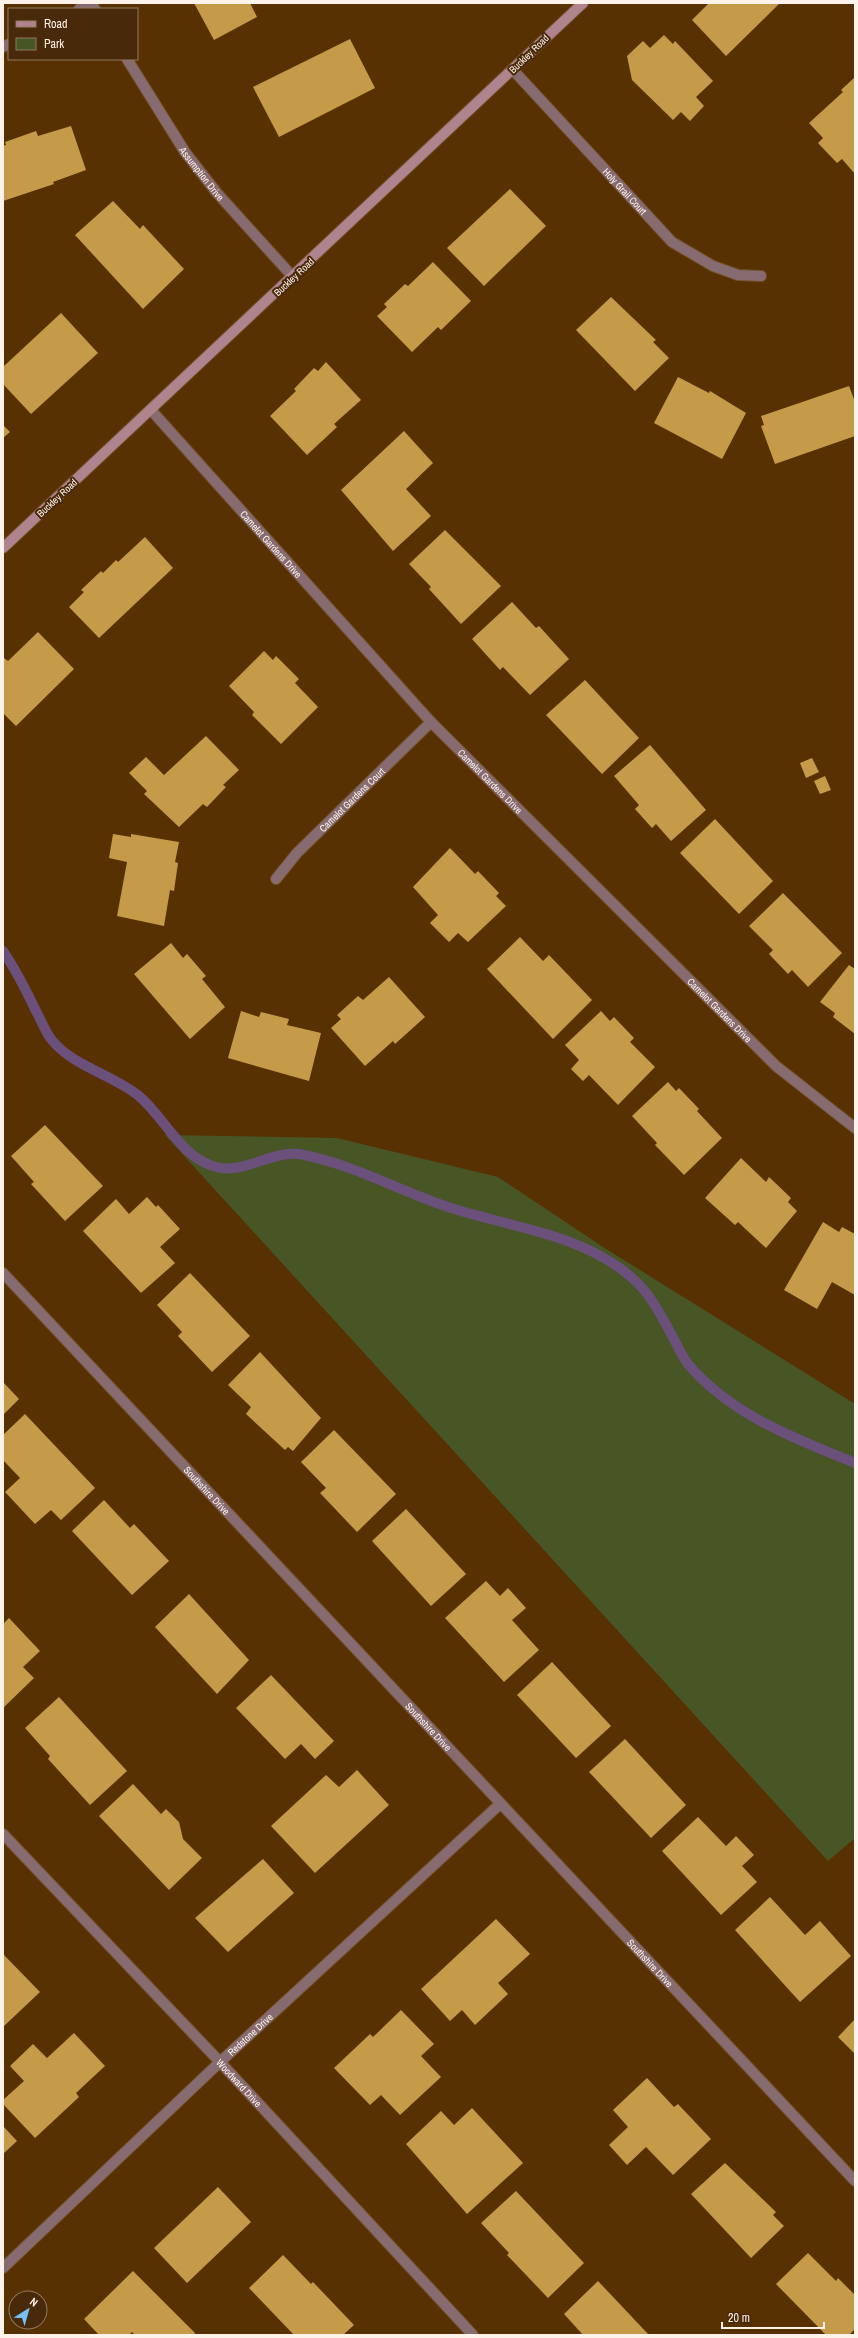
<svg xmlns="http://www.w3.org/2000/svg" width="858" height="2338" font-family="'Archivo Narrow',sans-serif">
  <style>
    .green { fill: #485525 }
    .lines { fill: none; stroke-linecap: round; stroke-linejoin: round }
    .stream { stroke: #6b507c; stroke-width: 10 }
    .building { fill: #c59b49 }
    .street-casing { stroke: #725028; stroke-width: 12 }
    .secondary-casing { stroke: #725028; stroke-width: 12 }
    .street { stroke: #866b71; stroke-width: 10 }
    .secondary { stroke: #af848f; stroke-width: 10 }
    .labels { text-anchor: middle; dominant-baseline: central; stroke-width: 4; stroke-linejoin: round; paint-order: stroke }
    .street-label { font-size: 10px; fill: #fdf3eb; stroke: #482909 }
  </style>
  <rect width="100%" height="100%" fill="#583103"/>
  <polygon class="green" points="165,1135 337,1138 498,1177 603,1247 855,1404 855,1838 828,1861"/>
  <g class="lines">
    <path class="stream" d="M3,951C16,970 26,990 36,1011C41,1020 45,1031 51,1039C73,1067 112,1074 139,1096C166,1119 180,1157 216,1167C243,1175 275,1148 304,1155C354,1165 400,1191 448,1207C500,1224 557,1231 604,1258C639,1278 652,1297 670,1332C676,1342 681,1355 688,1364C731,1415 796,1439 855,1463"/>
  </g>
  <g class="building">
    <polygon points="194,3 250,3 257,17 214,40"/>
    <polygon points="709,3 780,3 726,56 692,20"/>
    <polygon points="664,35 673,44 675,41 713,81 696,97 704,106 690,121 681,112 673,120 632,80 627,56 643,41 650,48"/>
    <polygon points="350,39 375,88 279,137 253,87"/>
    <polygon points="854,78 855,79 855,174 842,159 837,163 818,143 823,138 809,123 843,92 841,90"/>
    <polygon points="71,126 86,170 53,182 54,184 3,201 3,146 6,145 5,142 36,131 38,136"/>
    <polygon points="510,189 546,226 484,286 447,248"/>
    <polygon points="113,201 140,229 143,225 184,269 143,309 75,235"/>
    <polygon points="433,262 471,301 441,330 438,327 412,352 377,316 387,307 384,304 405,284 408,286"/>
    <polygon points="611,297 656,340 653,342 669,358 635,391 576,330"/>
    <polygon points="61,313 98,353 31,414 3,384 3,367"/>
    <polygon points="326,362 361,400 334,424 337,427 307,455 270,416 296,391 294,389 314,368 318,371"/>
    <polygon points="678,377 709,393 710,391 746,413 722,459 654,423"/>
    <polygon points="849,386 855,402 855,436 775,464 761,426 764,425 761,416"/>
    <polygon points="3,425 10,432 3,438"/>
    <polygon points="404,431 433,463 406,489 431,516 393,551 341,490"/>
    <polygon points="445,530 501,586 461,624 429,589 431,587 409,564"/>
    <polygon points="145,537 173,568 99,638 69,607 84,592 81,590 101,571 103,573 116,560 118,562"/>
    <polygon points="512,602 536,628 539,626 569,659 530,695 503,667 500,670 472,639"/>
    <polygon points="38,632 74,669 16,726 3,713 3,660 4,658 8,661"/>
    <polygon points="264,651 273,660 276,656 299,679 295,683 318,707 281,744 252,715 254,712 229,686"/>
    <polygon points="585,680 639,738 602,774 546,715"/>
    <polygon points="206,736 239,770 223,785 226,787 207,807 203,804 179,827 144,794 147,791 129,773 146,757 164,775"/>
    <polygon points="650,745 706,810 671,841 656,824 652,828 635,809 639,805 614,776"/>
    <polygon points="812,758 819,772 806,778 800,763"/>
    <polygon points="825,776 831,790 820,794 814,781"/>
    <polygon points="715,819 773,881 739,914 680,853"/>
    <polygon points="113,834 131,837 131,834 179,842 175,862 178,863 174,891 170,890 164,926 117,916 127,862 109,858"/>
    <polygon points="450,848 475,874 478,871 499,893 496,896 506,906 468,942 458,933 449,942 430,923 438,915 413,887"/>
    <polygon points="783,893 842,953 808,987 792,970 788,974 769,954 773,950 749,926"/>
    <polygon points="520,937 543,961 549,955 592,1000 553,1039 487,969"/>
    <polygon points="171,943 183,958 187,954 206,976 202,979 225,1007 190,1039 134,974"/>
    <polygon points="849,965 855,969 855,1034 833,1017 835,1013 820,1002"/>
    <polygon points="389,977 425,1017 395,1044 393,1041 365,1066 331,1028 341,1019 337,1015 358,996 363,1000"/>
    <polygon points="241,1011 259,1017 261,1012 289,1019 287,1025 321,1033 309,1081 228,1058"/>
    <polygon points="601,1011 610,1021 614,1017 634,1038 630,1042 655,1067 618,1105 589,1075 583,1081 571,1069 579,1060 565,1045"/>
    <polygon points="668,1082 676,1091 679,1088 699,1109 697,1111 722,1138 684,1175 655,1145 657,1143 632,1116"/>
    <polygon points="45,1125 103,1186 65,1221 31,1184 34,1182 11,1156"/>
    <polygon points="741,1158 766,1182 769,1177 791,1198 788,1202 797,1211 766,1248 738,1222 735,1225 705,1198"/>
    <polygon points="147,1197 156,1207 158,1205 180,1229 160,1247 175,1263 141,1293 83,1231 116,1199 129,1214"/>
    <polygon points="823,1222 839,1232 842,1227 855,1234 855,1295 832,1282 817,1309 784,1290"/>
    <polygon points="190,1273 250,1336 212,1372 178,1336 182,1332 157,1305"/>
    <polygon points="260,1352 321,1418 293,1451 288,1447 285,1450 246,1414 251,1407 228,1385"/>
    <polygon points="3,1382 19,1399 3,1415"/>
    <polygon points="25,1414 95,1488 61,1520 51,1510 35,1524 5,1492 20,1478 3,1460 3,1435"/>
    <polygon points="334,1430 396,1494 357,1532 320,1493 326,1488 301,1462"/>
    <polygon points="104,1500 130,1528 134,1524 169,1561 132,1595 72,1531"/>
    <polygon points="406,1509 466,1574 431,1606 372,1541"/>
    <polygon points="486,1581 500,1596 508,1588 526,1608 512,1620 539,1650 504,1682 445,1618"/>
    <polygon points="189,1594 249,1660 217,1694 155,1627"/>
    <polygon points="9,1618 40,1651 23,1667 34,1678 3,1708 3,1624"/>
    <polygon points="552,1662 611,1726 576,1758 517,1695"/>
    <polygon points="271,1675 334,1741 315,1759 301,1744 285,1759 236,1708"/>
    <polygon points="59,1697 127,1771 90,1805 48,1759 50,1756 25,1728"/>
    <polygon points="625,1739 686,1805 651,1838 589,1772"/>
    <polygon points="357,1770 389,1805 315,1873 271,1826 326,1775 339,1787"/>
    <polygon points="133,1784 161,1814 166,1809 179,1822 183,1839 202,1858 169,1890 99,1816"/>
    <polygon points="698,1817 726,1846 736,1836 754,1855 742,1866 757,1882 721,1915 662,1851"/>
    <polygon points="263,1859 294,1893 228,1952 195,1918"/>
    <polygon points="770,1897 805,1935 820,1921 851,1956 800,2002 735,1930"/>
    <polygon points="496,1919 530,1954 498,1983 508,1994 475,2025 462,2010 450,2021 421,1989"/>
    <polygon points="3,1954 40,1992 3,2027"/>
    <polygon points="401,2010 434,2044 421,2056 441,2077 400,2115 381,2095 370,2105 334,2068 370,2034 373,2037"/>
    <polygon points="855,2019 855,2054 838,2037"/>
    <polygon points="74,2033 105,2066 76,2093 79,2097 35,2138 3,2104 3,2100 24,2081 10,2066 33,2044 47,2058"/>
    <polygon points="647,2078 674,2107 678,2104 711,2139 673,2175 646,2147 627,2165 609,2145 628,2127 613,2110"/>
    <polygon points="472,2108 523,2163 467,2214 406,2144 441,2111 454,2125"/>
    <polygon points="3,2126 17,2141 3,2154"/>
    <polygon points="725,2163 776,2212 773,2215 784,2226 751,2258 691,2194"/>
    <polygon points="218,2187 251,2222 187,2283 154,2248"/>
    <polygon points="516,2191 584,2263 548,2298 507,2255 509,2253 481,2223"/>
    <polygon points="808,2253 836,2281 838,2278 855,2295 855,2329 849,2335 826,2335 776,2284"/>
    <polygon points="283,2255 311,2284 313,2282 354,2325 343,2335 294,2335 249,2288"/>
    <polygon points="133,2271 195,2333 194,2335 135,2335 132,2332 129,2335 99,2335 84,2319"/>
    <polygon points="598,2281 649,2335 583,2335 564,2314"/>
  </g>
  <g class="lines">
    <defs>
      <g id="street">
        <polyline points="79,9 91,3 95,9"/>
        <polyline points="3,47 9,44"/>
        <path id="s1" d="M127,59L185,152L217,193L293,277"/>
        <path id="s2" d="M513,70L672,242L713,266L738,275L761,276"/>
        <path id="s3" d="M151,410L431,722L776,1066L855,1128"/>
        <path id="s4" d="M276,879L297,853L431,722"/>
        <path id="s5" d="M3,1273L855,2181"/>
        <path id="s6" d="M3,1834L220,2062L473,2335"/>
        <path id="s7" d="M3,2268L220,2062L500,1804"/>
      </g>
      <polyline id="secondary" points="3,548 583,3"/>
    </defs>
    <use href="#street" class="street-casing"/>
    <use href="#secondary" class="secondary-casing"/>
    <use href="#street" class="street"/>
    <use href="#secondary" class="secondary"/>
  </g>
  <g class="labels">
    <g class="street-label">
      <text transform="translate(529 54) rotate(-44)">Buckley Road</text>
      <text stroke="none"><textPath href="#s1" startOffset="137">Assumption Drive</textPath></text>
      <text stroke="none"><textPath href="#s2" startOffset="165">Holy Grail Court</textPath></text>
      <text transform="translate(294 277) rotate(-43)">Buckley Road</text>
      <text transform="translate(57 498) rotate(-43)">Buckley Road</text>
      <text stroke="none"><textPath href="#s3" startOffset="180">Camelot Gardens Drive</textPath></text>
      <text stroke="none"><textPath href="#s3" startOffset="503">Camelot Gardens Drive</textPath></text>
      <text stroke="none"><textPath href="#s4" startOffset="110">Camelot Gardens Court</textPath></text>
      <text stroke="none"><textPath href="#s3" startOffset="827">Camelot Gardens Drive</textPath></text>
      <text stroke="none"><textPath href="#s5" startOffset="298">Southshire Drive</textPath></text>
      <text stroke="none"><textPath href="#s5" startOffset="622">Southshire Drive</textPath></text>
      <text stroke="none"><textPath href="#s5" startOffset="946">Southshire Drive</textPath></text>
      <text stroke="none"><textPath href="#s7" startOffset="340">Redstone Drive</textPath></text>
      <text stroke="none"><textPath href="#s6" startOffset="343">Woodward Drive</textPath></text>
    </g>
  </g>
  <rect width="858" height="2338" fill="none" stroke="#fdf3eb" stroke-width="8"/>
  <rect x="8" y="8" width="130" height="52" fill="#482909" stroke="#907a63"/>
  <rect x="16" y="21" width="20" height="6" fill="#af848f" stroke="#907a63"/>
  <text x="44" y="28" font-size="12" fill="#fdf3eb">Road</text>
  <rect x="16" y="38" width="20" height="12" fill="#485525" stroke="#907a63"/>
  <text x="44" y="48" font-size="12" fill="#fdf3eb">Park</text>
  <g transform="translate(28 2310) rotate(37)"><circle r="19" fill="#482909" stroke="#907a63"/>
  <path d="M0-3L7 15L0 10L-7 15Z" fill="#76c0f7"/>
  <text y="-6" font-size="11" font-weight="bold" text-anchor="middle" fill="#fdf3eb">N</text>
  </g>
  <path d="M722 2322v6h102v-6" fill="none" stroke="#fdf3eb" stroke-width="2"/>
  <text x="728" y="2322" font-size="12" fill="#fdf3eb" stroke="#482909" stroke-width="3" paint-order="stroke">20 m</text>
</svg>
